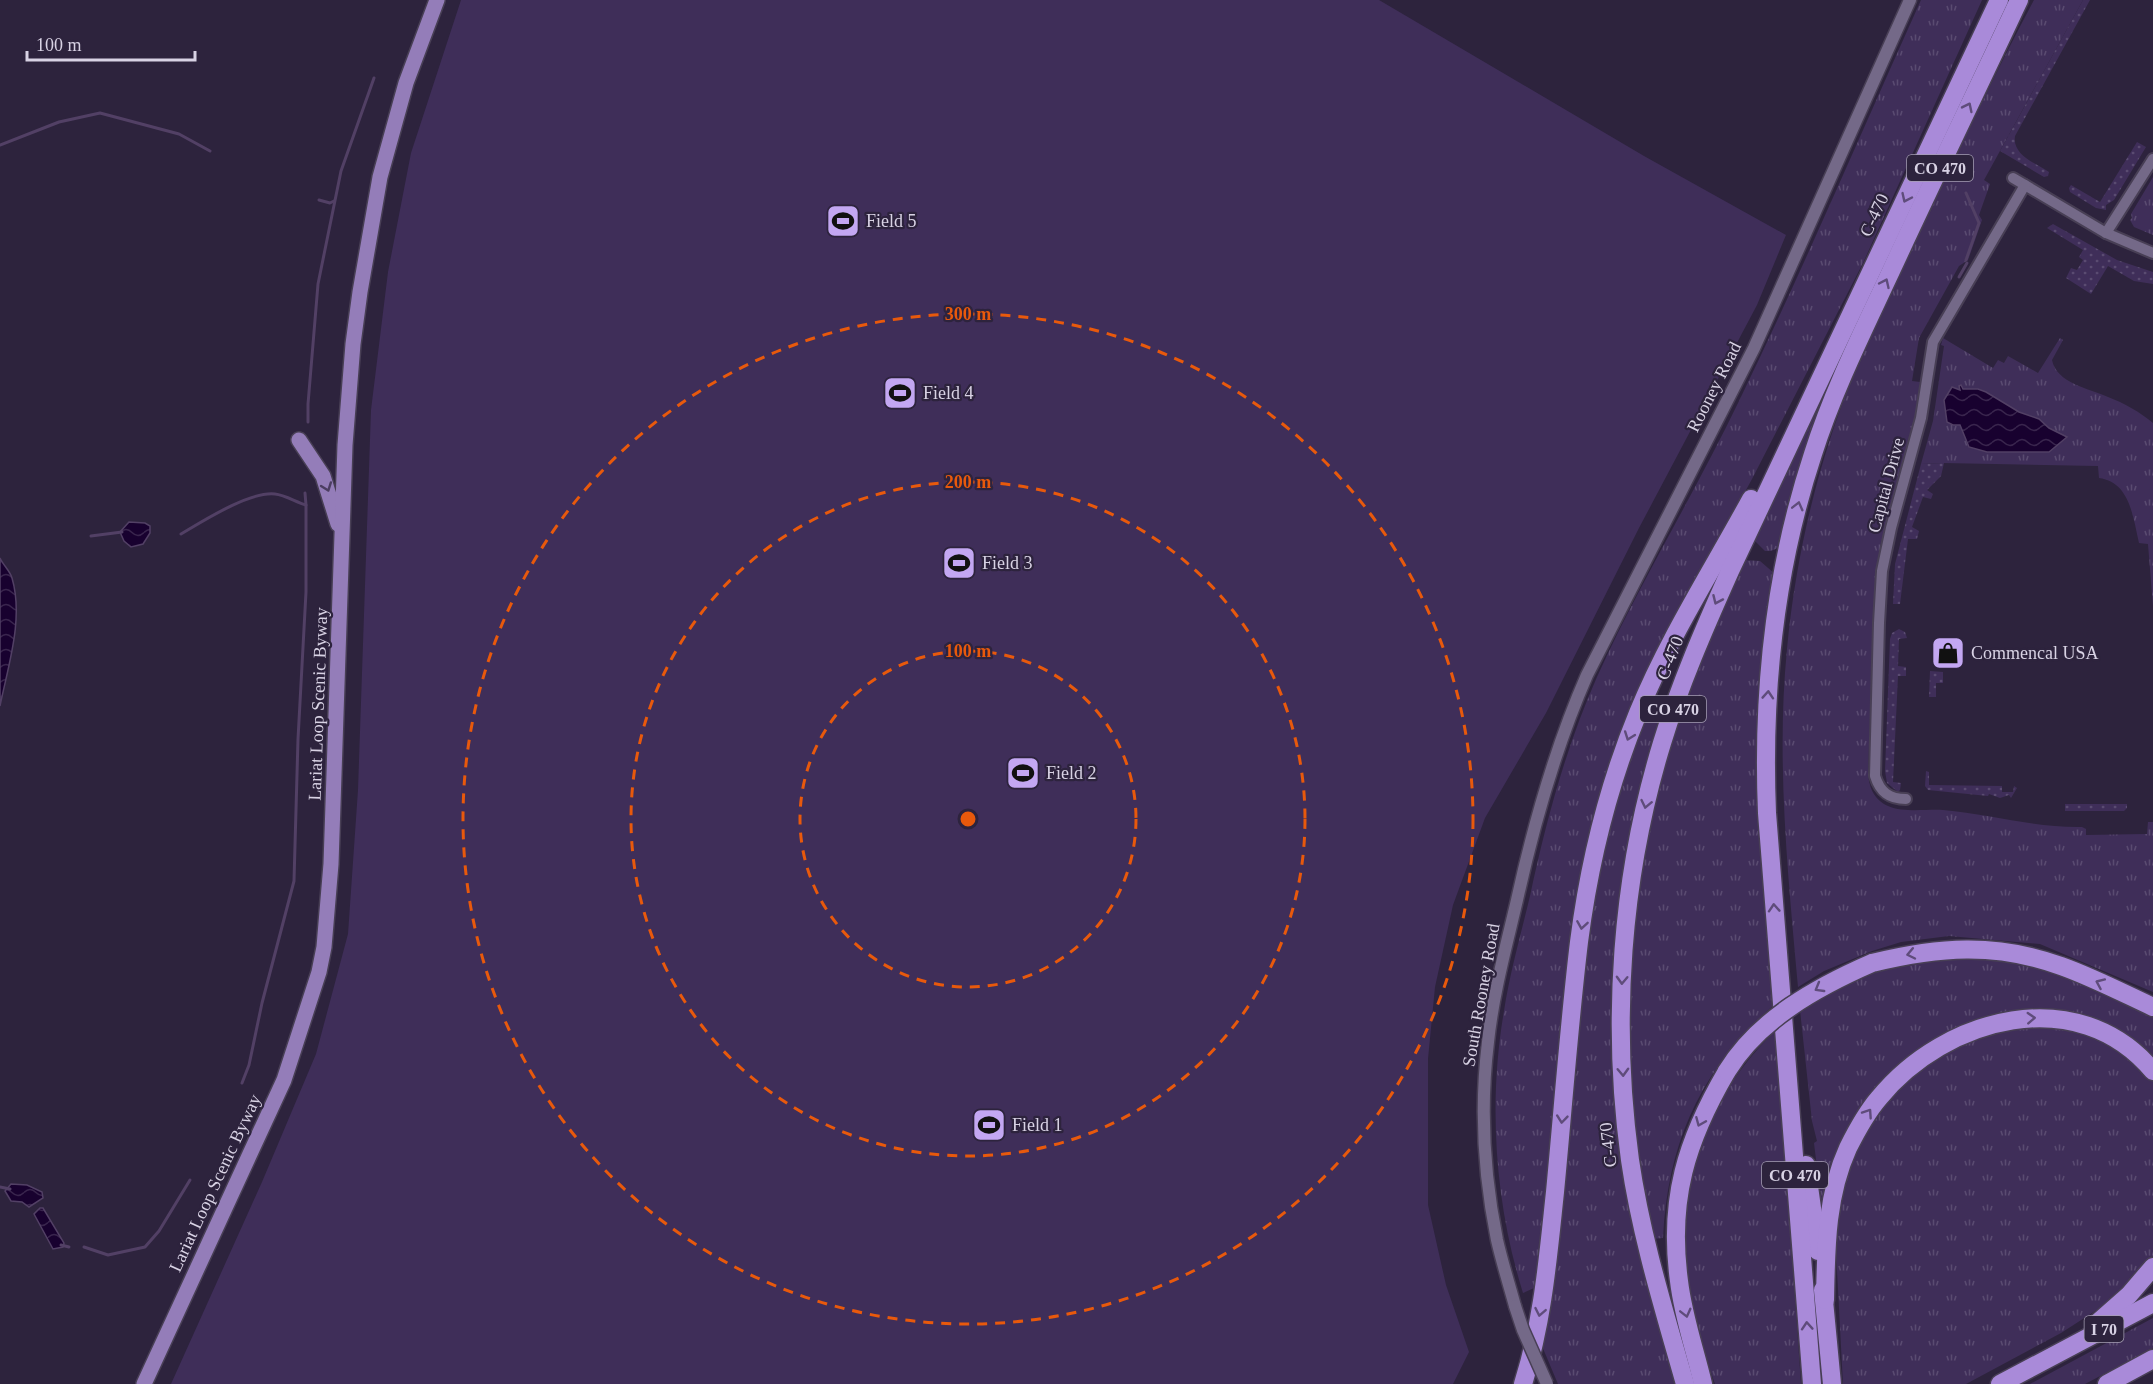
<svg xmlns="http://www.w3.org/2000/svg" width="2153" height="1384" font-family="Georgia,serif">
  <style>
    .grass { fill: url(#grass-tufts) }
    .garden { fill: url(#garden-dots) }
    .pitch { fill: #3f2e59 }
    .water { fill: url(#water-waves); stroke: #524065; stroke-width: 1.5 }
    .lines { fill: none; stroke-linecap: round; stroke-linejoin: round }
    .stream { stroke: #524065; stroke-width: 3 }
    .minor-casing { stroke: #483f55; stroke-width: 14 }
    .tertiary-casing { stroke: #483f55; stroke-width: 15 }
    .primary-casing { stroke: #483f55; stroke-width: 18 }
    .motorway-casing { stroke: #483f55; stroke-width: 21 }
    .minor { stroke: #746988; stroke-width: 10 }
    .tertiary { stroke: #746988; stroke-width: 12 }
    .primary { stroke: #947db9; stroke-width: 15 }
    .motorway { stroke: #a98ad9; stroke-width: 18 }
    .tertiary-bridge-casing { stroke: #483f55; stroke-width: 15; stroke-linecap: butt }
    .motorway-bridge-casing { stroke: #483f55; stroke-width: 21; stroke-linecap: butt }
    .tertiary-bridge { stroke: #746988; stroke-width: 12 }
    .motorway-bridge { stroke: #a98ad9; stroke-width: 18 }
    .oneway { stroke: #5f4c7b }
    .oneway2 { stroke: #4c3e62 }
    .ring { fill: none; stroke: #e8590c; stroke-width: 3; stroke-dasharray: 10 8 }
    .labels { text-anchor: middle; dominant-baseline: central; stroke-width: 4.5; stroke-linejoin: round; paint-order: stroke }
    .shield { fill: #2d233d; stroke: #a59eb2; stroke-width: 1.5 }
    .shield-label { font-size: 16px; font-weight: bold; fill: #d8d2e4 }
    .street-label { font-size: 18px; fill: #d8d2e4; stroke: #2d233d }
    .poi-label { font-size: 18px; fill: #d8d2e4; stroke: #2d233d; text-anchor: start }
    .centre { fill: #e8590c; stroke: #2d233d; stroke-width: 3 }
    .ring-label { font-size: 18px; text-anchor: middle; font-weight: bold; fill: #e8590c; stroke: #2d233d; stroke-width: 4.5; stroke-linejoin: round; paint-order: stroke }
  </style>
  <defs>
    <pattern id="grass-tufts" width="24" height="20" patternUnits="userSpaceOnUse" patternTransform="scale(1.5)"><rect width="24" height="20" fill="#3f2e59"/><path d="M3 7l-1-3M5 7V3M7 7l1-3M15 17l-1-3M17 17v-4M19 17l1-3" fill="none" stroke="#5a4b71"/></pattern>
    <pattern id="garden-dots" width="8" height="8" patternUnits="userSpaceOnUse" patternTransform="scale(1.5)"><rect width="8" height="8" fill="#3f2e59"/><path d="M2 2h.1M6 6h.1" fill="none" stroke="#5a4b71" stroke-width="1.8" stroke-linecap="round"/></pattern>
    <pattern id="water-waves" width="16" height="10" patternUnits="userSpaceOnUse" patternTransform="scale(1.5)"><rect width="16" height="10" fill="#18012f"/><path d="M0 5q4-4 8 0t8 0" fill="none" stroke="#39254d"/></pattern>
  </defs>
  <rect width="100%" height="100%" fill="#2d233d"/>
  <g class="grass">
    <path d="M1921,0H1982L1863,263L1752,479L1705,565L1607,776L1540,1256L1534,1288L1523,1293C1495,1203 1488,1104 1504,1011C1510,972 1521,934 1530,896C1546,821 1566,747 1597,677C1640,582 1695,493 1740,399C1804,267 1861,133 1921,0Z"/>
    <path d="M2034,0H2083L1984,180L1990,184L1979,215L1982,220L1968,260L1959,266L1919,338L1912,381L1920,382L1916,416L1881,543L1875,580L1868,772C1869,787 1873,799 1888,806C1904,813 1926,809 1943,810C1990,814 2035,828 2082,827L2086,829V835L2147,834L2148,822H2153V992L2040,944L1949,936L1901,942L1872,951L1824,971L1798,987C1788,875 1776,761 1787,649C1796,553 1819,459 1855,371C1878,316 1904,263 1930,210C1964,140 1997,69 2034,0Z"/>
    <polygon points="2153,177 2153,235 2134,227 2130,220 2132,218 2131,214"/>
    <path d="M1943,338L1993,368L1998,360L2004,363L2008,356L2038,373L2060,338L2063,340L2052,360C2056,383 2090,389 2108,397C2124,403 2140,412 2153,423V606L2148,544L2139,543C2133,517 2130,482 2099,478L2098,466L1944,463L1921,464L1933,421L1944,346L1941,345Z"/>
    <polygon points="1840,358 1781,531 1783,534 1780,547 1771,551 1765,551 1754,540"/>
    <path d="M1744,560L1760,561L1775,574L1774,1005C1701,1069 1668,1141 1663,1238L1652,1239C1644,1191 1635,1143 1631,1095C1623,975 1637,851 1672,736C1691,676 1719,618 1744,560Z"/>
    <polygon points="1656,694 1666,699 1644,768 1625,859 1614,946 1611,1034 1613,1080 1621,1146 1676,1384 1558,1384 1542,1346 1553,1293 1574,1086 1577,1070 1576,1061 1585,970 1598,876 1619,790"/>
    <path d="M1941,958C1969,958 1996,958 2024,964C2069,973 2112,997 2153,1016V1061L2036,1010L2005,1013L1926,1044L1886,1078L1858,1111L1839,1148L1824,1208H1822L1814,1143L1817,1141L1812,1121L1800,1010L1812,1002L1868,974Z"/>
    <polygon points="2039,1024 2099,1037 2143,1069 2153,1081 2153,1257 2124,1288 2106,1304 2061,1333 1966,1384 1843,1384 1835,1232 1841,1183 1867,1121 1916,1071 1970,1038"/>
    <path d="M1776,1030L1801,1384H1715C1697,1334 1679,1262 1685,1210C1692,1141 1726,1078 1776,1030Z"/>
    <polygon points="2153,1318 2153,1348 2085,1384 2030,1384"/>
  </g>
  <g class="garden">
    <path d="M2083,0H2090L2015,136C2012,155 2035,163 2049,172L2048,176L2044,177L2000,151Z"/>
    <polygon points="2137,142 2146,147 2114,200 2106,205 2106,210 2096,208 2070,192 2069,188 2071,185 2100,202"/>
    <polygon points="2053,224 2117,260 2153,272 2153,284 2134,281 2108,266 2091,294 2066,278 2071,268 2077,270 2083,260 2079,257 2083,250 2047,228"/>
    <polygon points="1944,463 1941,476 1927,490 1933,494 1931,499 1923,497 1912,527 1919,531 1917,539 1908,539 1900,604 1893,604 1895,564 1921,464"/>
    <polygon points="1899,629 1905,632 1907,638 1899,639 1898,666 1906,667 1906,676 1898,676 1893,782 1901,783 1900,790 1898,792 1887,783 1885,771 1890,639 1892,633"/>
    <polygon points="1930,671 1943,672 1943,683 1936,683 1936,697 1929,697"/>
    <polygon points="1926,771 1929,772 1929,785 2002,786 2002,792 2013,792 2014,786 2017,788 2011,798 2009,795 2000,798 1989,794 1988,796 1928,790 1925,786"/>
    <polygon points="2065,804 2127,804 2127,808 2124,811 2065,811"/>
  </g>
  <polygon class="pitch" points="461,0 1379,0 1644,156 1786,235 1757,305 1639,528 1546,713 1485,818 1453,905 1435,987 1428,1059 1428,1205 1446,1285 1469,1352 1453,1384 171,1384 262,1182 316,1054 348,934 358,790 371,410 388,272 411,153"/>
  <g class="water">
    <polygon points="1961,385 1963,389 1978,389 1986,392 2019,412 2039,419 2049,428 2067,437 2049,452 1987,452 1969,447 1960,425 1953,425 1947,422 1944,400 1952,387 1960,390 1959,386"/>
    <polygon points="129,522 145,523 150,526 150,533 143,544 131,547 124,541 120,532"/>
    <path d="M0,558C3,565 10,571 12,578C24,619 8,666 0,706Z"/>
    <polygon points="11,1184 27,1185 42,1192 43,1198 29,1207 22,1202 11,1201 5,1191"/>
    <polygon points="40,1208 43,1208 64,1243 63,1247 53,1249 34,1214"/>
  </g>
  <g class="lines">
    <g class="stream">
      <polyline points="0,145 59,122 100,113 179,134 210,151"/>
      <polyline points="1966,193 1979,223 1966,260"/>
      <polyline points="319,200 330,203 334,201"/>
      <polyline points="1959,277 1967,263"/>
      <polyline points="308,422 308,404 318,284 341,171 374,78"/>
      <path d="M181,534C203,521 250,491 275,494C285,495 296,502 306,505L305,493"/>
      <polyline points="91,536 122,532"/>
      <polyline points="242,1083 249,1065 262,1003 294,881 298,739 306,592 306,505"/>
      <polyline points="0,1187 10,1189"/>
      <polyline points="61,1245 69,1247"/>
      <polyline points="84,1247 108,1255 145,1247 159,1231 190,1180"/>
    </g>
    <defs>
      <g id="minor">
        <polyline points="2013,178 2106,233 2153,253"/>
        <polyline points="2106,233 2153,159"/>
        <path d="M1906,799C1889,799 1880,792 1875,776L1879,623L1882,571L1891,528L1921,418L1933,342L2025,185"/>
      </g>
      <path id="tertiary" d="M1515,1306C1509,1284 1502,1262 1497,1240C1484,1176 1480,1107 1488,1042C1493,994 1506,947 1517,900C1534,823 1555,748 1587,675L1754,348L1910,0"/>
      <g id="primary">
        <polyline points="299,440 323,476 338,524"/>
        <polyline points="144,1384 284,1080 319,972 324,947 331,864 345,445 353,344 360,292 380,177 406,83 437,0"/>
      </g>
      <g id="motorway">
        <path d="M1872,963C1938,947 1995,942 2061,966C2092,977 2123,993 2153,1007"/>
        <polyline points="1806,1165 1818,1251"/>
        <polyline points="1823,1290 1832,1384"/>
        <path d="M1825,1300C1826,1249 1826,1196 1848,1148C1857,1130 1866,1113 1879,1098C1945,1017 2078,981 2153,1071"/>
        <polyline points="2095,1325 2129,1295 2153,1267"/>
        <path d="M1523,1384C1543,1321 1548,1257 1555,1192C1563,1109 1569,1025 1579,942C1589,864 1608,786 1638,713C1668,639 1713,569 1751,499"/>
        <path d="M1685,1384C1664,1310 1641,1236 1630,1160C1611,1022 1621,877 1662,743C1680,684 1705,627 1730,571L1999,0"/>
        <path d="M1703,1384C1695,1350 1683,1316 1679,1281C1668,1200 1686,1141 1727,1071"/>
        <path d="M1812,1384L1767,813C1762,692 1775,569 1813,454C1833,391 1863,331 1891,271C1933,180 1977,90 2019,0"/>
        <polyline points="2000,1384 2153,1303"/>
        <polyline points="2107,1384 2153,1359"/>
      </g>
    </defs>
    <use href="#minor" class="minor-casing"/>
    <use href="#tertiary" class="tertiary-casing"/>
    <use href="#primary" class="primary-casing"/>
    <use href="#motorway" class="motorway-casing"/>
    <use href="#minor" class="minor"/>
    <use href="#tertiary" class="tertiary"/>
    <use href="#primary" class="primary"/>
    <use href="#motorway" class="motorway"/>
    <defs>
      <polyline id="tertiary-bridge" points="1515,1306 1523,1330 1547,1384"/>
      <path id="motorway-bridge" d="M1727,1071C1759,1019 1817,987 1872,963"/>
    </defs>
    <use href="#tertiary-bridge" class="tertiary-bridge-casing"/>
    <use href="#motorway-bridge" class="motorway-bridge-casing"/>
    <use href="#tertiary-bridge" class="tertiary-bridge"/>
    <use href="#motorway-bridge" class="motorway-bridge"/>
  </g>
  <defs><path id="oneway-chevron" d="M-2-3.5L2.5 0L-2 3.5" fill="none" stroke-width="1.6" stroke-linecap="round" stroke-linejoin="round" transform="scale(1.5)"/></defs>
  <g class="oneway">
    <use href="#oneway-chevron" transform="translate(1968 107) rotate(-64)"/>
    <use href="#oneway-chevron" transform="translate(1906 198) rotate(115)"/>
    <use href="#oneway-chevron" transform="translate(1885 283) rotate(-65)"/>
    <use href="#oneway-chevron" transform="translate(1798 506) rotate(-76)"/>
    <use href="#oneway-chevron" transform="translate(1717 600) rotate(114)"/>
    <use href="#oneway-chevron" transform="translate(1768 695) rotate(-86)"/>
    <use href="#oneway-chevron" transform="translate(1629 736) rotate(110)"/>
    <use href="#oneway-chevron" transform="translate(1646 804) rotate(102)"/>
    <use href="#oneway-chevron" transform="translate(1774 908) rotate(-94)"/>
    <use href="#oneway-chevron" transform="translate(1582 925) rotate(99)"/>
    <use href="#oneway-chevron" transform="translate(1911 954) rotate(168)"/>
    <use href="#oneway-chevron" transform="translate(1622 980) rotate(92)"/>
    <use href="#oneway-chevron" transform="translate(2100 983) rotate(-156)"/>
    <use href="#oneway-chevron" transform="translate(1819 988) rotate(150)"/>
    <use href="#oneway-chevron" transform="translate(2031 1018) rotate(-3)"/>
    <use href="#oneway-chevron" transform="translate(1623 1072) rotate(88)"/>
    <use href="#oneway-chevron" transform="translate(1868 1113) rotate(-56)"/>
    <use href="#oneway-chevron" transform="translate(1562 1119) rotate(96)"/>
    <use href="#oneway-chevron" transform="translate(1700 1122) rotate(113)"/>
    <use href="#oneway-chevron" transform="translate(1540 1312) rotate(101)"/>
    <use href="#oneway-chevron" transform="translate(1686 1313) rotate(76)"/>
    <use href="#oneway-chevron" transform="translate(1807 1326) rotate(-94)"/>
  </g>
  <use class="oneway2" href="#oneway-chevron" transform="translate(327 487) rotate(70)"/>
  <g class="ring">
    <circle cx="968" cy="819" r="168"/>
    <circle cx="968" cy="819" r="337"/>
    <circle cx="968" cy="819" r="505"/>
  </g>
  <defs>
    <symbol id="stadium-square" viewBox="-11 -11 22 22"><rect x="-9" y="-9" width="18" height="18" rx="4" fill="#c3a7f2" stroke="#2d233d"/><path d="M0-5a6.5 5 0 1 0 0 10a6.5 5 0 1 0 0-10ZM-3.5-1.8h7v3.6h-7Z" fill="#111"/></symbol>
    <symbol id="shop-square" viewBox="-11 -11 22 22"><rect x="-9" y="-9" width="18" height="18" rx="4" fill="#c3a7f2" stroke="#2d233d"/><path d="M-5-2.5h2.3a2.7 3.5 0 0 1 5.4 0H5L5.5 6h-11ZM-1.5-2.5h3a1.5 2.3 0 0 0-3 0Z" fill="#111"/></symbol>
  </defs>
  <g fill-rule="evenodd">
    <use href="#stadium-square" x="824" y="202" width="38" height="38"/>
    <use href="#stadium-square" x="881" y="374" width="38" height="38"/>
    <use href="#stadium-square" x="940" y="544" width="38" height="38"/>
    <use href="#shop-square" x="1929" y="634" width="38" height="38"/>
    <use href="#stadium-square" x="1004" y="754" width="38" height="38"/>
    <use href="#stadium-square" x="970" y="1106" width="38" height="38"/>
  </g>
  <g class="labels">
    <g class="shield">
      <rect x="1907" y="155" width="66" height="26" rx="4.5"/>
      <rect x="1640" y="696" width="66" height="26" rx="4.5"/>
      <rect x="1762" y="1162" width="66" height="26" rx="4.5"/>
      <rect x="2084.5" y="1316" width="39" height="26" rx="4.5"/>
    </g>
    <g class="shield-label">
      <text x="1940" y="168">CO 470</text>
      <text x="1673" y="709">CO 470</text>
      <text x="1795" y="1175">CO 470</text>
      <text x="2104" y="1329">I 70</text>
    </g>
    <g class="street-label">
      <text transform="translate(1874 215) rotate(-65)">C-470</text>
      <text transform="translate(1714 387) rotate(-63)">Rooney Road</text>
      <text transform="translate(1886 485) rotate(-75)">Capital Drive</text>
      <text transform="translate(1670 658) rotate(-69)">C-470</text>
      <text transform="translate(318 704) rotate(-88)">Lariat Loop Scenic Byway</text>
      <text transform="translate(1481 995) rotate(-80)">South Rooney Road</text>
      <text transform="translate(1608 1145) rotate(-97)">C-470</text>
      <text transform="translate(215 1183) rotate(-65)">Lariat Loop Scenic Byway</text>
    </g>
    <g class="poi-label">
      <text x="866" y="221">Field 5</text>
      <text x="923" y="393">Field 4</text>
      <text x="982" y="563">Field 3</text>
      <text x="1971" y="653">Commencal USA</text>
      <text x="1046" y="773">Field 2</text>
      <text x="1012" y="1125">Field 1</text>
    </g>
  </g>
  <circle cx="968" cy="819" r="9" class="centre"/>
  <g class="ring-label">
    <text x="968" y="320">300 m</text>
    <text x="968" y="488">200 m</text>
    <text x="968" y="657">100 m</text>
  </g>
  <path d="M27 51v9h168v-9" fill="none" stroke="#d8d2e4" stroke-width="3"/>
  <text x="36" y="51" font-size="18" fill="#d8d2e4" stroke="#2d233d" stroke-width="4.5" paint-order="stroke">100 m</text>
</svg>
